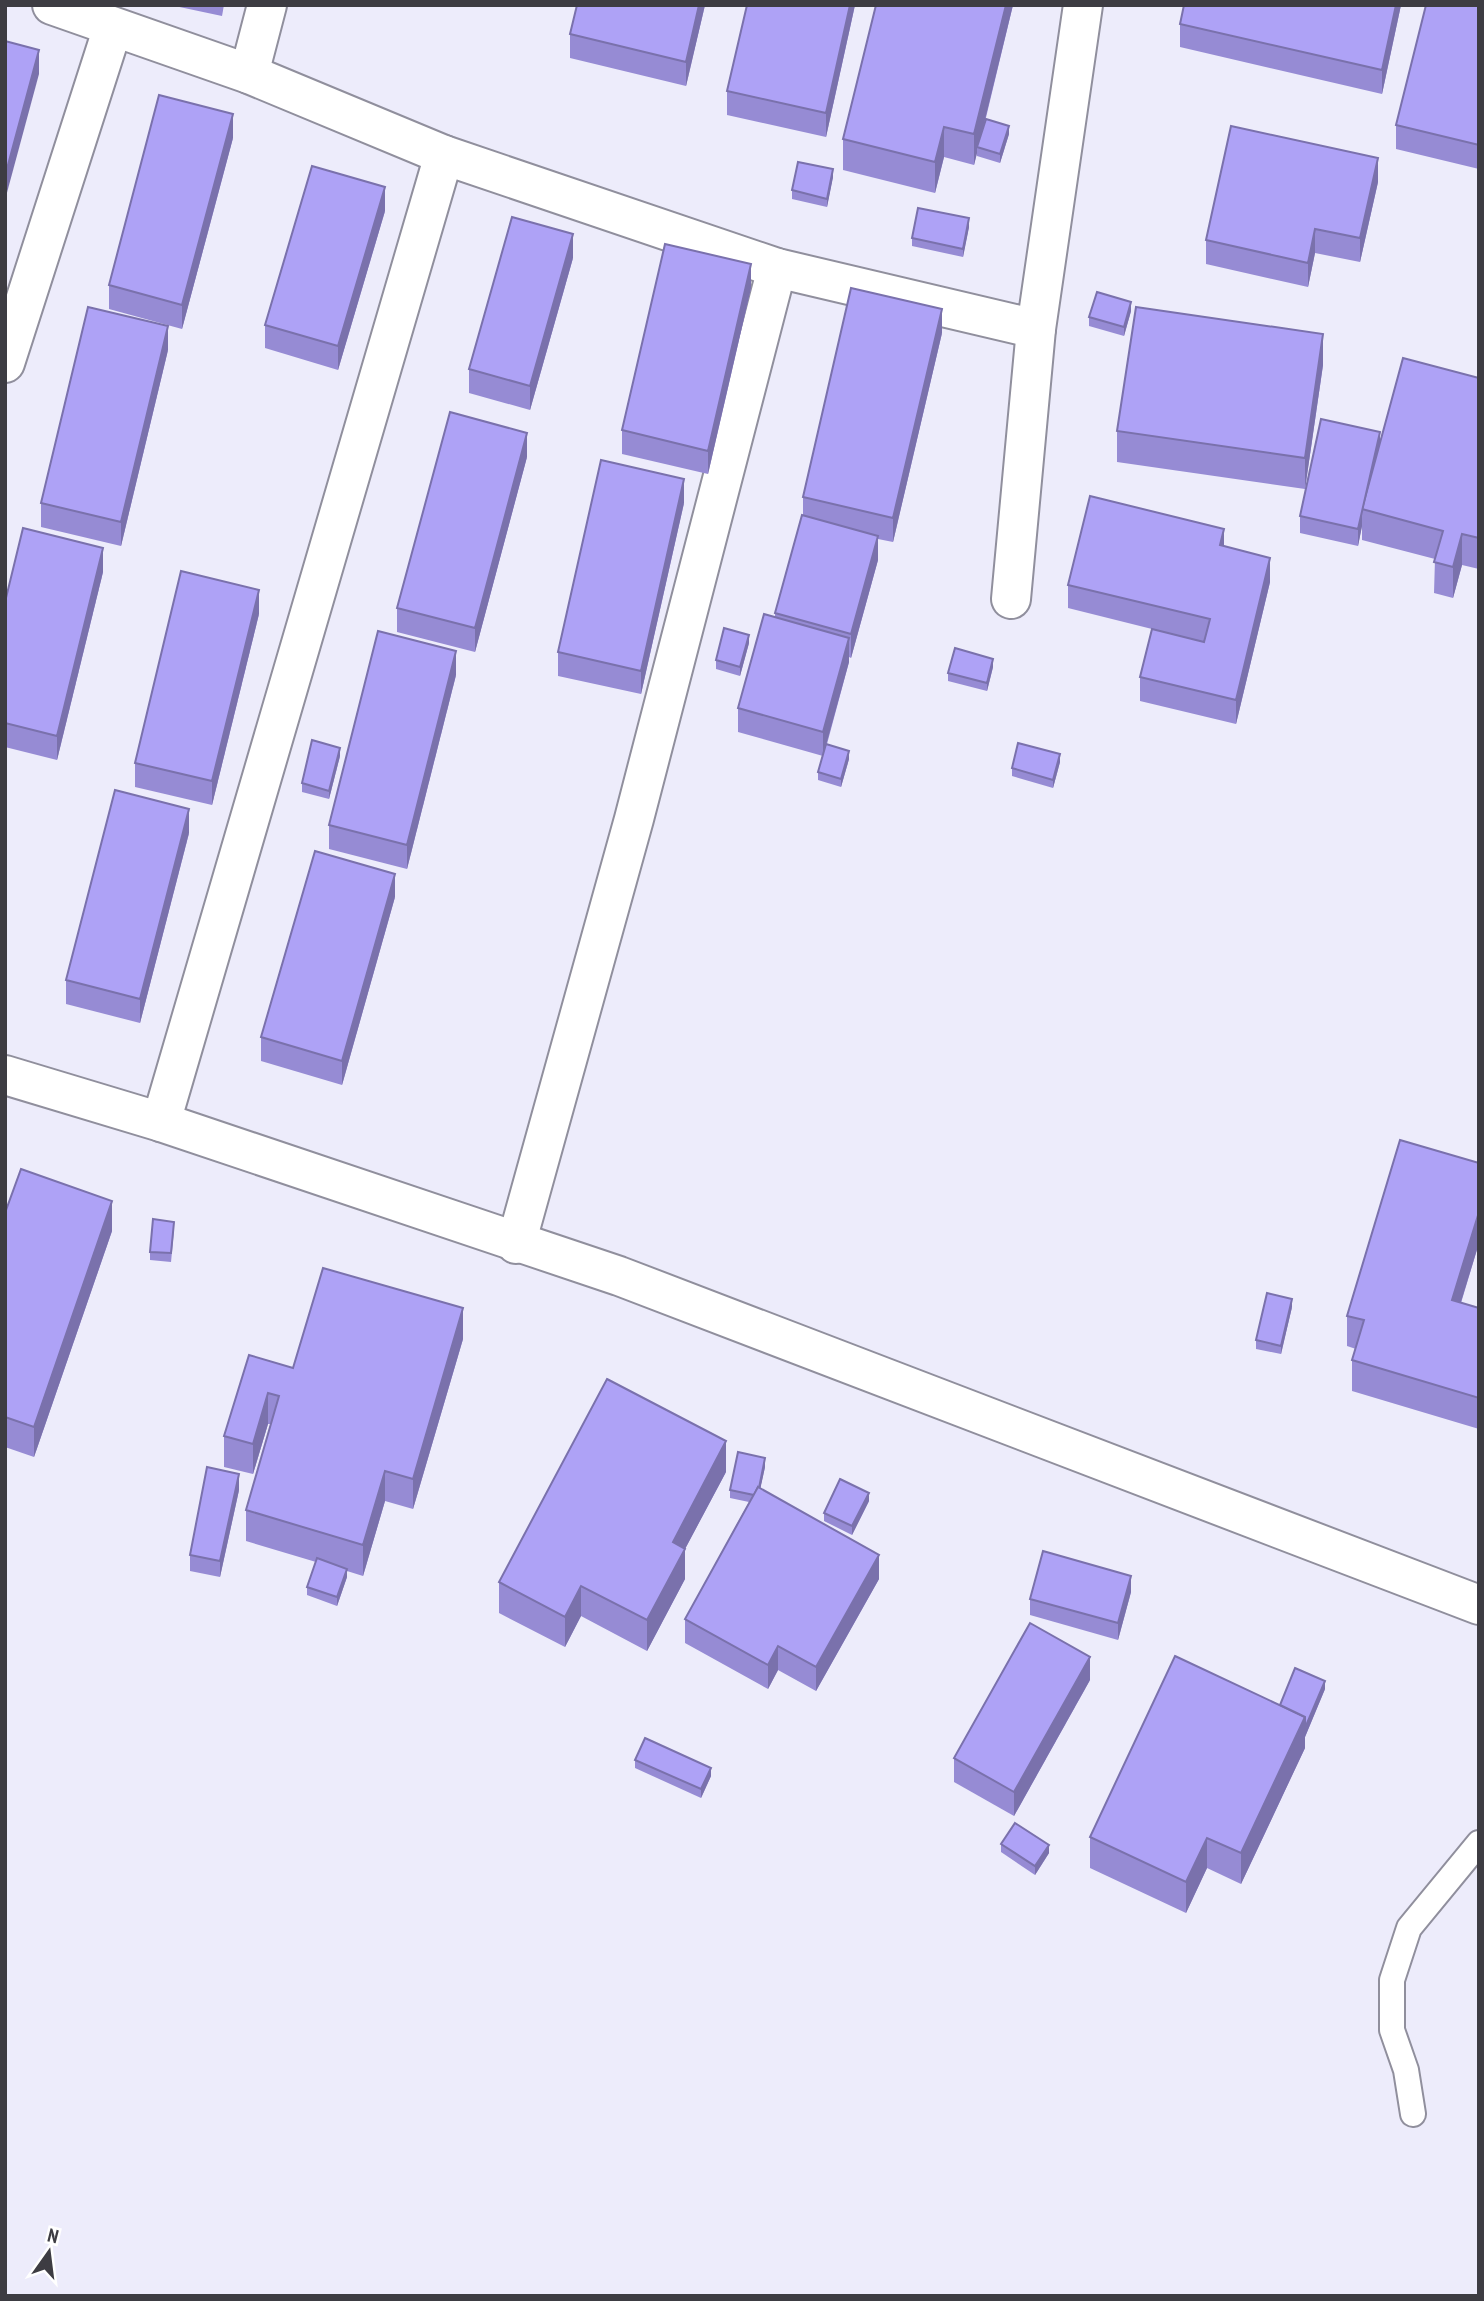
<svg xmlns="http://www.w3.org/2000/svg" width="1484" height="2301" font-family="'PT Sans Narrow',sans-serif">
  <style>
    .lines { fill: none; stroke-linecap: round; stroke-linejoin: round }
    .lane-casing { stroke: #908f9d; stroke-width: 28 }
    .street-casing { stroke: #908f9d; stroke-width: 42 }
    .lane { stroke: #fff; stroke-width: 24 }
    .street { stroke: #fff; stroke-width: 38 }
    .wall { fill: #968bd4 }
    .shaded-wall { fill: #7a71ac }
    .building { fill: #aea2f6; stroke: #7a71ac; stroke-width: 2 }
  </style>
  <rect width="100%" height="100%" fill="#edecfb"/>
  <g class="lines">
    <defs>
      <polyline id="lane" points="1413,2114 1406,2070 1392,2030 1392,1980 1409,1928 1479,1843"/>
      <g id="street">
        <polyline points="52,5 249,74 267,5"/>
        <polyline points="249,74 444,155"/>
        <polyline points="5,363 113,27"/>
        <polyline points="1011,599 1036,329"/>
        <polyline points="5,1075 161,1122 619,1276 1479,1605"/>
        <polyline points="161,1122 444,155 777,268 1036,329 1083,5"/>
        <polyline points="516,1244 634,819 777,268"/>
      </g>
    </defs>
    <use href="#lane" class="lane-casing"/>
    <use href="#street" class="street-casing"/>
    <use href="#lane" class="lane"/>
    <use href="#street" class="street"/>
  </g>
  <g class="wall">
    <polygon points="170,5 224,5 222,16"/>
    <polygon points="577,5 705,5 686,86 570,58 570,34"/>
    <polygon points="747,5 855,5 826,137 727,115 727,91"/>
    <polygon points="876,5 1013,5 983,130 1009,134 1000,163 977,156 977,153 974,165 944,157 935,193 843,170 843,139"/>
    <polygon points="1401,5 1382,94 1180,47 1180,24"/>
    <polygon points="1479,5 1479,169 1396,149 1396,125"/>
    <polygon points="233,138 182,329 109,309 109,285"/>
    <polygon points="833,177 827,207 792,199 792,190"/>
    <polygon points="1378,182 1360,262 1315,253 1308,287 1206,264 1206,240"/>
    <polygon points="385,211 338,370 265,348 265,325"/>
    <polygon points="969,227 963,257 912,246 912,238"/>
    <polygon points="573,258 530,410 469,393 469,369"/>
    <polygon points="751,288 708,474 622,454 622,430"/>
    <polygon points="1131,311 1124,336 1089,326 1089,317"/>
    <polygon points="942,333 893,542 878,539 878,560 851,658 849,657 849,662 827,744 849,759 841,787 818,780 818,772 823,756 738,732 738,708 775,617 775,613 803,516 803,497"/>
    <polygon points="168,350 121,546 41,527 41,503"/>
    <polygon points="1323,365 1305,489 1117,462 1117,431"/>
    <polygon points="1479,378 1479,569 1462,565 1453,598 1434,593 1435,559 1362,540 1362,526 1358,546 1300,533 1300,516 1380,445"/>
    <polygon points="527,457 475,652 397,632 397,608"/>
    <polygon points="684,503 641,694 558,676 558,652"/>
    <polygon points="1224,546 1270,582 1236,724 1140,701 1140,677 1204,642 1068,608 1068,585"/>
    <polygon points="103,572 57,760 5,747 5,602"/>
    <polygon points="259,614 212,805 135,787 135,763"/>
    <polygon points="749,643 740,676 716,669 716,660"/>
    <polygon points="993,667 987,691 948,681 948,673"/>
    <polygon points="456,675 407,869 329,849 329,825"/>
    <polygon points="340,756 329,799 302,792 302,783"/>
    <polygon points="1060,762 1053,788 1012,776 1012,768"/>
    <polygon points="189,833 140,1023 66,1004 66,980"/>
    <polygon points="395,897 342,1085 261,1061 261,1037"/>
    <polygon points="1479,1163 1479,1243 1461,1303 1479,1308 1479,1429 1352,1391 1352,1360 1356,1349 1347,1346 1347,1316"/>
    <polygon points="5,1213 112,1231 34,1457 5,1447"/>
    <polygon points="174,1230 171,1262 150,1260 150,1252"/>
    <polygon points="1292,1307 1281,1354 1256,1349 1256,1340"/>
    <polygon points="463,1339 413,1509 385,1501 363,1576 347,1571 347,1577 337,1606 307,1595 307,1587 316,1562 246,1541 246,1510 271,1424 268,1424 253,1474 224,1467 224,1436 293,1368"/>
    <polygon points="765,1467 760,1489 879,1579 816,1691 778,1670 768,1689 685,1643 685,1619 749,1502 730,1498 730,1490"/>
    <polygon points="726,1472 685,1549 685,1579 647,1651 581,1616 565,1647 499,1613 499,1582"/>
    <polygon points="239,1490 220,1577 190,1571 190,1555"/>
    <polygon points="869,1501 852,1535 824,1521 824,1513"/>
    <polygon points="1131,1592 1118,1640 1030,1615 1030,1599"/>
    <polygon points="1090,1680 1014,1816 954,1782 954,1758"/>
    <polygon points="1325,1689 1305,1737 1305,1748 1241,1884 1207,1868 1186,1913 1090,1868 1090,1837 1280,1705"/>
    <polygon points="635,1760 711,1776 701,1798 635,1768"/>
    <polygon points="1001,1844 1049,1853 1035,1875 1001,1852"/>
  </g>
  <g class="shaded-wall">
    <polygon points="699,5 705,5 686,86 686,62"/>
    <polygon points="850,5 855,5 826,137 826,113"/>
    <polygon points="1006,5 1013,5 978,148 977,147 977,153 974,165 974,134"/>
    <polygon points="1396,5 1401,5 1382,94 1382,70"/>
    <polygon points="39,50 39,74 5,200 5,176"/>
    <polygon points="233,114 233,138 182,329 182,305"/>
    <polygon points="1009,126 1009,134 1000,163 1000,154"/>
    <polygon points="944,127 944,157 935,193 935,162"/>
    <polygon points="1378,158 1378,182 1360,262 1360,238"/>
    <polygon points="833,169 833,177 827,207 827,199"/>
    <polygon points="385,187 385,211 338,370 338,346"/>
    <polygon points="969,218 969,227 963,257 963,249"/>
    <polygon points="1315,229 1315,253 1308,287 1308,263"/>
    <polygon points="573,234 573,258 530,410 530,386"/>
    <polygon points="751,264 751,288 708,474 708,451"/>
    <polygon points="1131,302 1131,311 1124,336 1124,327"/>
    <polygon points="942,309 942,333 893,542 893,518"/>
    <polygon points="168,326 168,350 121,546 121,522"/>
    <polygon points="1323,334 1323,365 1305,489 1305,458"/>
    <polygon points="1380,432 1380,449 1363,509"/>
    <polygon points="527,433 527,457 475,652 475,628"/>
    <polygon points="684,479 684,503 641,694 641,671"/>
    <polygon points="1362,510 1362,526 1358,546 1358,529"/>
    <polygon points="1224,529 1224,553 1220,545"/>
    <polygon points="1462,534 1462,565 1453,598 1453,567"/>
    <polygon points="878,536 878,560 851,658 851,634"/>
    <polygon points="103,548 103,572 57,760 57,736"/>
    <polygon points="1270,558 1270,582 1236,724 1236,700"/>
    <polygon points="259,590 259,614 212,805 212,781"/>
    <polygon points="749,635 749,643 740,676 740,667"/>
    <polygon points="849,638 849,662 823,756 823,732"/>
    <polygon points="456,651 456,675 407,869 407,845"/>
    <polygon points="993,659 993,667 987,691 987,683"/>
    <polygon points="340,748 340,756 329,799 329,791"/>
    <polygon points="849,751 849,759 841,787 841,779"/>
    <polygon points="1060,754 1060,762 1053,788 1053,780"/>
    <polygon points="189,809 189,833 140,1023 140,999"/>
    <polygon points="395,874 395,897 342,1085 342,1061"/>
    <polygon points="112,1201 112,1231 34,1457 34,1427"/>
    <polygon points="1479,1212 1479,1243 1452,1331 1452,1300"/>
    <polygon points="1292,1299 1292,1307 1281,1354 1281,1346"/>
    <polygon points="463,1308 463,1339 413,1509 413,1479"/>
    <polygon points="268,1393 268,1424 253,1474 253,1444"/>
    <polygon points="726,1441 726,1472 685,1549 685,1579 647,1651 647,1620 673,1542"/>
    <polygon points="765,1458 765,1467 757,1504 757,1496"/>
    <polygon points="385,1471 385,1501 363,1576 363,1545"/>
    <polygon points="239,1474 239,1490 220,1577 220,1561"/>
    <polygon points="869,1493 869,1501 852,1535 852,1526"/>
    <polygon points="879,1555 879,1579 816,1691 816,1667"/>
    <polygon points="347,1569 347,1577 337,1606 337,1597"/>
    <polygon points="1131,1576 1131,1592 1118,1640 1118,1623"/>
    <polygon points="581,1586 581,1616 565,1647 565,1617"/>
    <polygon points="778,1646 778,1670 768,1689 768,1665"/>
    <polygon points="1090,1657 1090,1680 1014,1816 1014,1792"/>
    <polygon points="1325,1681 1325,1689 1305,1737 1305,1748 1241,1884 1241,1853 1305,1717"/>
    <polygon points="711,1768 711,1776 701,1798 701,1789"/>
    <polygon points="1207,1838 1207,1868 1186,1913 1186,1882"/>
    <polygon points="1049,1845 1049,1853 1035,1875 1035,1866"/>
  </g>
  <g class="building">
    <polygon points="577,5 699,5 686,62 570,34"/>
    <polygon points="747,5 850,5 826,113 727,91"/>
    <polygon points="876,5 1006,5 974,134 944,127 935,162 843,139"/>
    <polygon points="1184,5 1396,5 1382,70 1180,24"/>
    <polygon points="1426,5 1479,5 1479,145 1396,125"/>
    <polygon points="5,41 39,50 5,176"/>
    <polygon points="159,95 233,114 182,305 109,285"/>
    <polygon points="986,119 1009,126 1000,154 977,147"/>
    <polygon points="1231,126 1378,158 1360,238 1315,229 1308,263 1206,240"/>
    <polygon points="798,162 833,169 827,199 792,190"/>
    <polygon points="312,166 385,187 338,346 265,325"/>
    <polygon points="918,208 969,218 963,249 912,238"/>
    <polygon points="512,217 573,234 530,386 469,369"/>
    <polygon points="665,244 751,264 708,451 622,430"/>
    <polygon points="851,288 942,309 893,518 803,497"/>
    <polygon points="1097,292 1131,302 1124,327 1089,317"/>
    <polygon points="88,307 168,326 121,522 41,503"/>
    <polygon points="1136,307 1323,334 1305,458 1117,431"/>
    <polygon points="1403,358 1479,378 1479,538 1462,534 1453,567 1434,562 1443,531 1362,509"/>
    <polygon points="450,412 527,433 475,628 397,608"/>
    <polygon points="1321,419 1380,432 1358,529 1300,516"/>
    <polygon points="601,460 684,479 641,671 558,652"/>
    <polygon points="1090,496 1224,529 1220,545 1270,558 1236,700 1140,677 1152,629 1204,642 1210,619 1068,585"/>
    <polygon points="802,515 878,536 851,634 775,613"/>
    <polygon points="23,528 103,548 57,736 5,723 5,602"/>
    <polygon points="181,571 259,590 212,781 135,763"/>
    <polygon points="764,614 849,638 823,732 738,708"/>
    <polygon points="724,628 749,635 740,667 716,660"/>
    <polygon points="378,631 456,651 407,845 329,825"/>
    <polygon points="955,648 993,659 987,683 948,673"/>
    <polygon points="312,740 340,748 329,791 302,783"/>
    <polygon points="1018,743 1060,754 1053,780 1012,768"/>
    <polygon points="826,744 849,751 841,779 818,772"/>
    <polygon points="115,790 189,809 140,999 66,980"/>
    <polygon points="315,851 395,874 342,1061 261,1037"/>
    <polygon points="1400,1140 1479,1163 1479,1212 1452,1300 1479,1308 1479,1398 1352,1360 1364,1320 1347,1316"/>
    <polygon points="21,1169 112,1201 34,1427 5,1417 5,1213"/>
    <polygon points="153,1219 174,1222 171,1253 150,1252"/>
    <polygon points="323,1268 463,1308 413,1479 385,1471 363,1545 246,1510 279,1396 268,1393 253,1444 224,1436 249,1355 293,1368"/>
    <polygon points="1267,1293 1292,1299 1281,1346 1256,1340"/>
    <polygon points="607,1379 726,1441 673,1542 685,1549 647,1620 581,1586 565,1617 499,1582"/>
    <polygon points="738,1452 765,1458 759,1488 758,1487 754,1495 730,1490"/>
    <polygon points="207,1467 239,1474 220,1561 190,1555"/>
    <polygon points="840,1479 869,1493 852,1526 824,1513"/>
    <polygon points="758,1487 879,1555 816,1667 778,1646 768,1665 685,1619"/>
    <polygon points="1043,1551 1131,1576 1118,1623 1030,1599"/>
    <polygon points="317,1558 347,1569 337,1597 307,1587"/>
    <polygon points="1030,1623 1090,1657 1014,1792 954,1758"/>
    <polygon points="1175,1656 1305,1717 1241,1853 1207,1838 1186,1882 1090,1837"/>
    <polygon points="1295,1668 1325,1681 1305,1728 1305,1717 1280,1705"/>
    <polygon points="645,1738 711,1768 701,1789 635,1760"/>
    <polygon points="1015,1823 1049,1845 1035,1866 1001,1844"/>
  </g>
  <rect width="1484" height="2301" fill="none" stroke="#3d3c42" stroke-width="14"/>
  <g transform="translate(49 2252) rotate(14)" stroke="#ffffff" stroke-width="5" paint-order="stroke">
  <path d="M0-5L12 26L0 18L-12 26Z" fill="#3d3c42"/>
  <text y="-10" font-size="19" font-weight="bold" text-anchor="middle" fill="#3d3c42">N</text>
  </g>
</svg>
